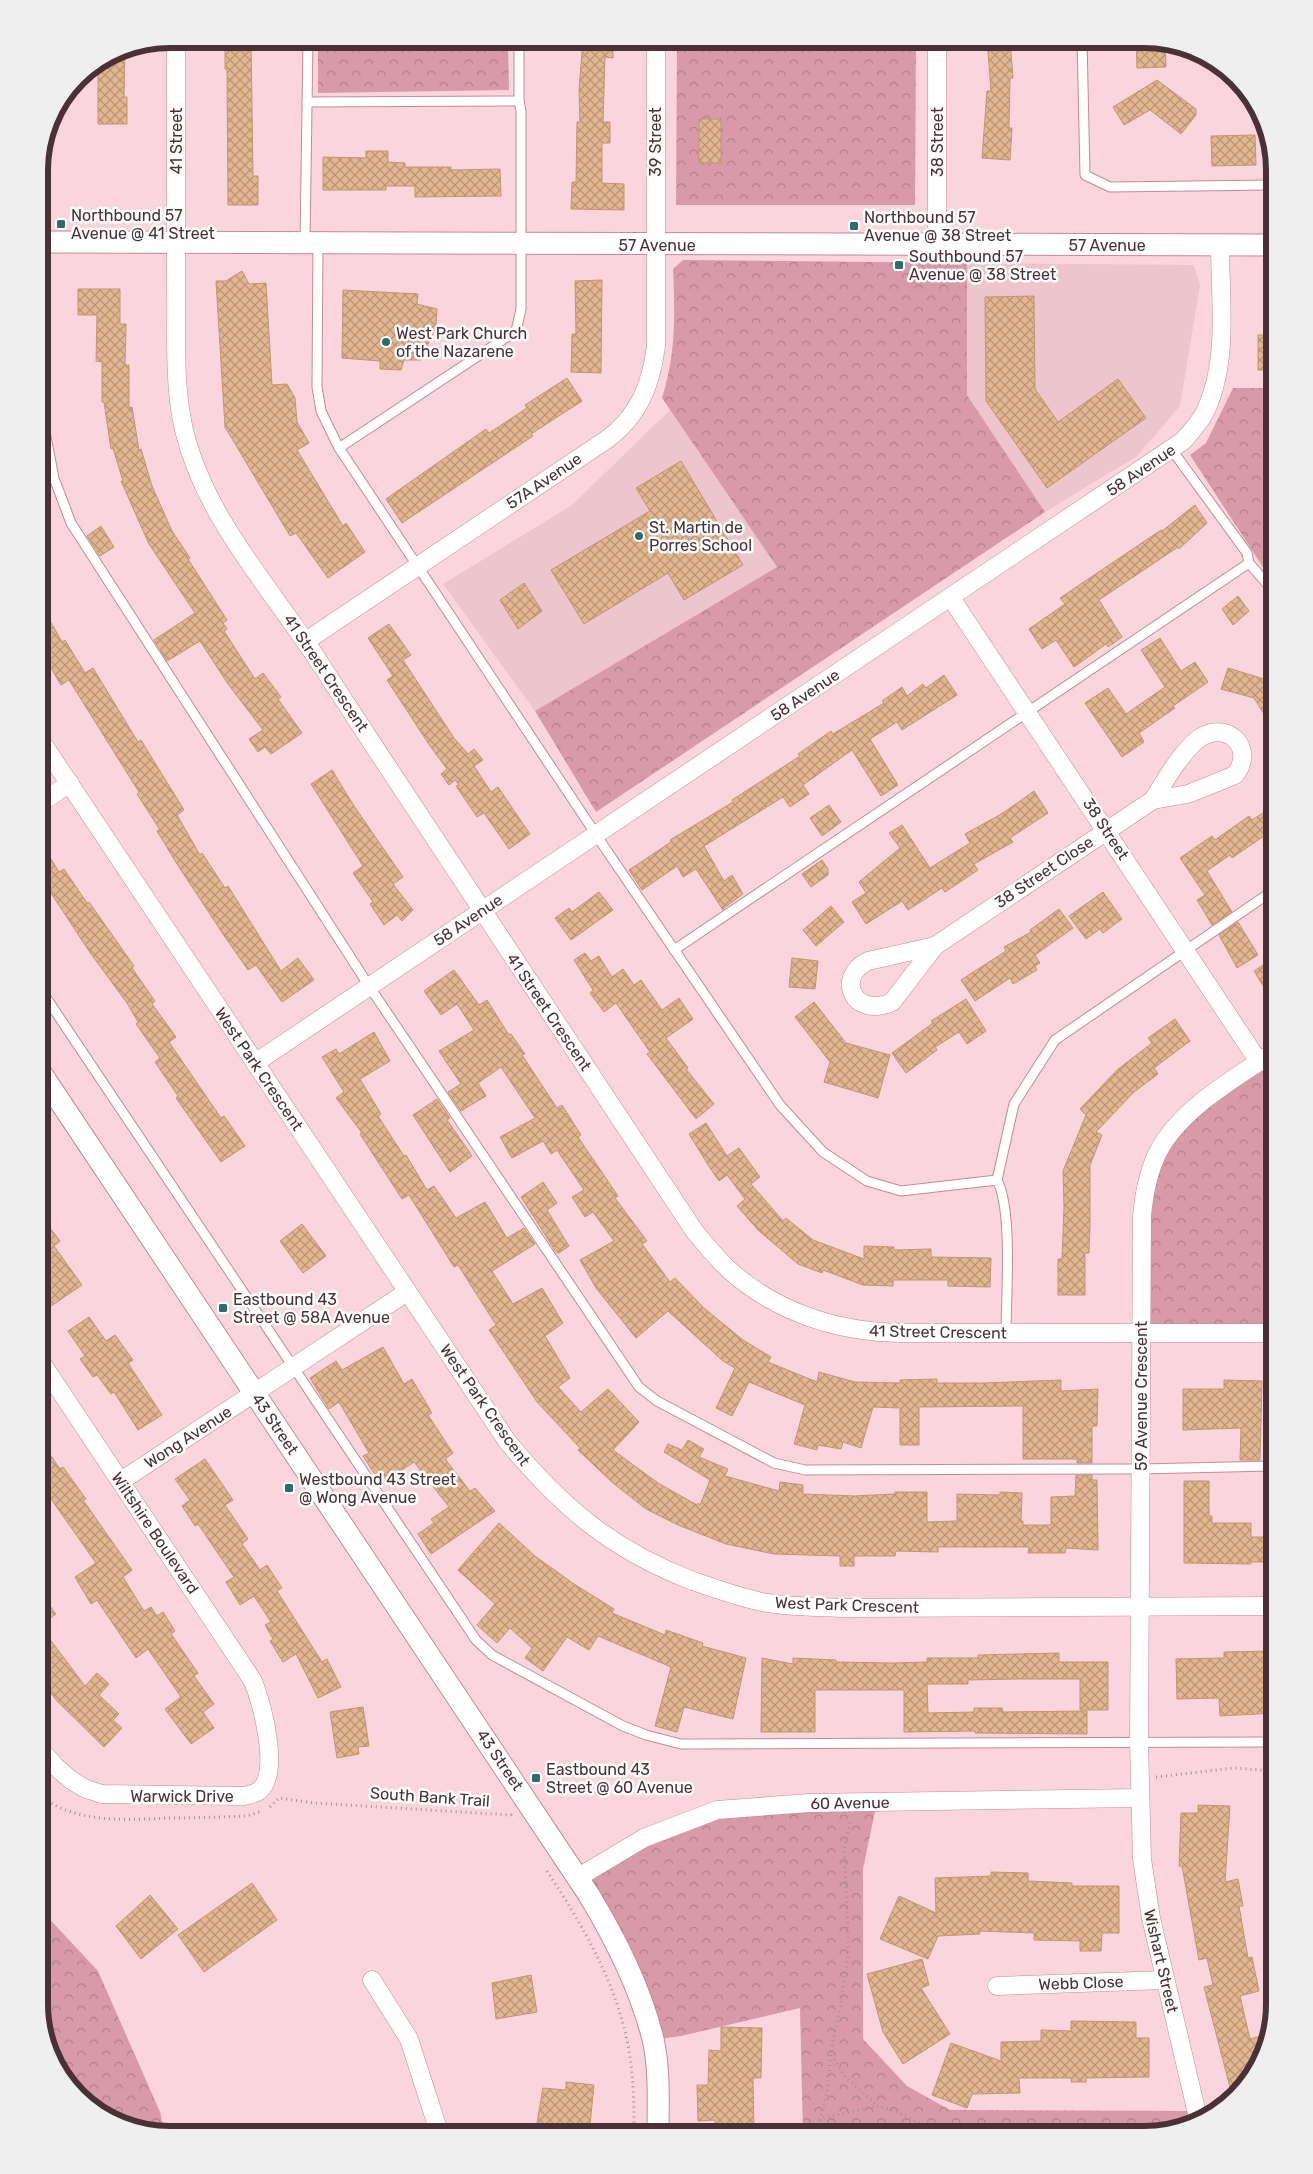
<svg xmlns="http://www.w3.org/2000/svg" width="1313" height="2174" font-family="Rubik,sans-serif">
  <style>
    .built { fill: #eec4cd }
    .forest { fill: url(#forest-crowns) }
    .building { fill: url(#building-cross-hatch); stroke: #c19671 }
    .lines { fill: none; stroke-linecap: round; stroke-linejoin: round }
    .service-casing { stroke: #c38a98; stroke-width: 11 }
    .minor-casing { stroke: #c38a98; stroke-width: 19 }
    .tertiary-casing { stroke: #c38a98; stroke-width: 23 }
    .path { stroke: #ad8d94; stroke-width: 3; stroke-dasharray: 1 4; stroke-linecap: butt }
    .service { stroke: #fff; stroke-width: 9 }
    .minor { stroke: #fff; stroke-width: 18 }
    .tertiary { stroke: #fff; stroke-width: 21 }
    .poi-dot { fill: #297066; stroke: #fff; stroke-width: 2 }
    .labels { text-anchor: middle; dominant-baseline: central; stroke-width: 5; stroke-linejoin: round; paint-order: stroke }
    .street-label { font-size: 16px; fill: #493137; stroke: #fff }
    .poi-label { font-size: 16px; fill: #493137; stroke: #fff; text-anchor: start }
    .rim { fill: none; stroke: #493137; stroke-width: 6 }
  </style>
  <defs>
    <pattern id="forest-crowns" width="20" height="18" patternUnits="userSpaceOnUse" patternTransform="scale(1.25)"><rect width="20" height="18" fill="#d89aa9"/><path d="M2 6a3 3 0 1 1 6 0M12 15a3 3 0 1 1 6 0" fill="none" stroke="#b17e8a"/></pattern>
    <pattern id="building-cross-hatch" width="8" height="8" patternUnits="userSpaceOnUse" patternTransform="scale(1.25)"><rect width="8" height="8" fill="#e2b68f"/><path d="M0 0l8 8M0 8l8-8" fill="none" stroke="#b99576"/></pattern>
  </defs>
  <rect width="100%" height="100%" fill="#fbd5de"/>
  <g class="built">
    <polygon points="967,263 1194,265 1200,285 1180,406 1137,456 1045,512 967,395"/>
    <polygon points="670,410 777,567 535,711 443,584 572,505"/>
  </g>
  <g class="forest">
    <polygon points="318,39 508,39 509,90 318,93"/>
    <polygon points="677,39 916,39 915,205 676,205"/>
    <path d="M683,260L967,263V395L1045,512L596,812L535,711L777,567L662,398C676,354 675,315 673,269Z"/>
    <polygon points="1233,388 1274,388 1274,584 1190,455 1206,443"/>
    <polygon points="1274,1052 1274,1333 1140,1333 1142,1216 1171,1133"/>
    <polygon points="877,1802 863,1869 863,2039 907,2086 950,2110 1197,2111 1200,2122 1144,2135 803,2135 800,2008 681,2036 653,2040 577,1878 717,1810"/>
    <polygon points="39,1902 42,1911 98,1971 160,2112 165,2135 97,2113 52,2063 39,2005"/>
  </g>
  <g class="building">
    <polygon points="225,39 251,39 253,176 258,176 258,205 228,205 227,69 225,69"/>
    <polygon points="583,39 613,39 613,58 605,57 603,122 610,122 610,143 602,143 602,183 624,184 624,210 571,209 572,182 576,182 577,122 580,122 579,90"/>
    <polygon points="987,39 1010,39 1013,78 1010,78 1009,128 1012,128 1010,160 982,158 987,91 991,91"/>
    <polygon points="1136,39 1153,39 1165,43 1166,67 1137,68"/>
    <polygon points="125,48 124,97 127,97 127,124 98,124 98,63 120,49"/>
    <polygon points="1157,80 1196,109 1196,115 1181,134 1150,110 1124,125 1113,107"/>
    <rect x="699" y="119" width="22" height="44"/>
    <polygon points="1255,135 1256,165 1212,166 1211,136"/>
    <polygon points="366,151 388,151 388,162 405,163 405,167 451,167 451,170 500,169 501,196 415,197 415,186 386,186 386,190 323,190 323,157 366,158"/>
    <polygon points="242,271 249,284 266,283 272,385 287,384 295,398 297,422 309,443 297,450 343,526 346,523 365,552 328,578 296,533 290,536 225,427 216,281 226,281"/>
    <polygon points="602,280 601,373 571,372 572,334 576,334 575,281"/>
    <polygon points="78,289 120,289 120,324 126,324 125,365 129,365 129,408 132,407 139,450 141,449 152,486 172,531 190,558 188,559 227,620 223,623 227,629 224,631 255,679 263,673 281,697 278,699 302,733 271,754 265,747 258,752 249,739 263,730 228,684 200,641 167,661 154,640 195,613 149,544 121,481 123,481 113,448 111,449 104,402 102,402 102,362 96,361 97,315 78,315"/>
    <polygon points="343,290 418,294 417,304 437,309 436,327 421,360 404,360 401,370 380,369 380,361 342,358"/>
    <polygon points="1034,296 1035,389 1058,422 1118,379 1146,418 1047,488 986,401 985,297"/>
    <rect x="1258" y="335" width="16" height="35"/>
    <polygon points="567,378 582,401 531,434 533,436 402,523 386,499 486,429 489,433 527,408 525,405"/>
    <polygon points="681,461 743,565 684,600 668,573 584,624 551,570 650,511 636,488"/>
    <polygon points="1195,505 1207,523 1179,549 1178,547 1099,600 1122,637 1108,647 1106,644 1074,667 1056,640 1042,649 1029,629 1065,604 1060,598 1161,530 1162,531"/>
    <polygon points="101,526 114,547 100,556 87,536"/>
    <polygon points="524,583 542,611 518,629 500,600"/>
    <polygon points="1238,596 1249,611 1233,625 1222,609"/>
    <polygon points="39,601 62,642 65,640 85,673 93,668 138,742 141,740 184,810 177,815 200,855 202,853 225,888 228,886 281,971 298,958 314,980 282,1002 256,965 248,970 225,937 177,864 157,831 160,830 137,794 139,792 69,680 61,685 39,648"/>
    <polygon points="389,624 411,655 403,660 454,738 468,754 474,749 483,760 474,766 491,792 498,787 530,834 509,849 484,813 477,817 456,786 459,785 455,780 449,785 441,774 447,769 430,746 387,680 393,676 368,638"/>
    <polygon points="1160,638 1181,671 1195,662 1208,682 1173,706 1175,708 1139,733 1144,742 1122,757 1085,703 1108,688 1126,714 1165,687 1141,650"/>
    <polygon points="1228,668 1274,682 1274,730 1254,698 1221,689"/>
    <polygon points="944,675 957,695 902,730 897,722 870,739 898,785 881,796 852,750 803,785 809,794 790,807 783,797 704,846 724,881 732,875 743,894 724,908 723,910 696,869 683,877 677,866 642,890 629,870 671,842 670,840 733,802 732,800 800,756 798,754 831,731 833,734 884,703 882,701 902,687 907,696 923,684 926,688"/>
    <polygon points="332,770 354,806 403,877 393,884 413,910 402,921 397,915 384,925 370,904 373,902 353,873 363,866 311,784"/>
    <polygon points="1034,791 1048,813 1010,838 1013,842 974,864 978,870 945,892 942,888 908,910 902,901 866,924 852,902 866,893 859,882 900,848 889,833 902,825 930,868 970,843 965,834 1003,813"/>
    <polygon points="829,805 841,822 822,836 810,818"/>
    <polygon points="1274,806 1274,829 1232,858 1230,855 1207,871 1232,912 1212,925 1197,900 1205,895 1180,858 1212,836 1215,840 1249,816 1252,820"/>
    <polygon points="39,839 59,872 64,869 87,903 89,902 134,966 132,968 155,1001 152,1004 176,1037 169,1042 221,1118 224,1116 245,1146 221,1162 176,1098 178,1096 155,1062 160,1058 136,1024 138,1022 127,1003 91,954 39,875"/>
    <polygon points="822,860 828,869 828,875 811,887 802,874"/>
    <polygon points="599,892 613,910 571,940 555,918 569,908 572,912"/>
    <polygon points="1103,892 1122,919 1103,933 1100,929 1086,939 1069,916"/>
    <polygon points="831,906 844,922 816,946 803,930"/>
    <polygon points="1059,909 1073,928 1035,955 1040,963 1035,966 1037,970 1013,984 1010,978 975,1001 961,980 1006,951 1004,947 1031,932 1030,930"/>
    <polygon points="1238,922 1258,955 1237,968 1219,935"/>
    <polygon points="585,953 591,961 599,956 612,977 623,969 634,985 641,980 662,1010 679,998 693,1019 666,1038 688,1068 686,1069 714,1104 696,1119 647,1054 650,1052 616,1003 604,1012 590,993 593,990 574,960"/>
    <polygon points="792,958 818,961 815,989 789,987"/>
    <polygon points="1274,958 1274,1004 1254,971"/>
    <polygon points="454,970 479,1005 487,1000 509,1035 511,1034 525,1054 522,1055 557,1108 562,1105 581,1135 578,1137 618,1196 615,1198 647,1241 642,1244 670,1282 675,1278 704,1308 743,1340 771,1357 768,1362 817,1382 819,1372 855,1382 900,1383 900,1380 937,1379 937,1383 984,1383 1061,1380 1061,1391 1098,1389 1097,1426 1092,1426 1092,1463 1077,1463 1077,1459 1023,1459 1023,1406 919,1407 919,1445 900,1445 900,1408 873,1407 861,1448 843,1442 841,1449 818,1445 817,1450 794,1444 805,1405 749,1382 732,1416 716,1408 735,1368 723,1361 668,1311 636,1338 596,1288 580,1260 614,1241 593,1212 585,1217 572,1197 584,1190 557,1150 551,1154 543,1141 512,1158 500,1137 535,1118 501,1067 478,1083 486,1096 461,1111 448,1092 461,1084 439,1051 474,1030 457,1004 441,1015 424,991"/>
    <polygon points="966,999 986,1031 967,1044 959,1032 935,1047 937,1050 906,1073 892,1053 933,1023 931,1021"/>
    <polygon points="814,1002 846,1043 890,1055 878,1098 824,1082 830,1062 795,1017"/>
    <polygon points="1175,1019 1190,1041 1154,1068 1158,1074 1134,1092 1096,1132 1102,1135 1090,1165 1090,1225 1089,1253 1085,1253 1085,1295 1058,1295 1058,1259 1062,1259 1064,1207 1063,1171 1086,1115 1080,1109 1117,1070 1152,1043 1148,1038"/>
    <polygon points="374,1032 390,1061 360,1079 381,1114 378,1116 404,1156 406,1155 427,1190 434,1186 456,1218 485,1202 507,1238 524,1228 535,1244 492,1271 513,1304 542,1288 563,1323 545,1336 570,1378 558,1387 581,1412 608,1389 639,1422 613,1450 658,1483 697,1505 698,1503 700,1505 710,1480 664,1452 668,1444 682,1450 688,1440 704,1449 699,1457 728,1469 725,1476 779,1491 780,1482 803,1485 803,1494 854,1496 895,1494 895,1492 927,1492 927,1522 957,1521 957,1494 1000,1495 1000,1492 1022,1493 1021,1521 1023,1521 1023,1525 1051,1525 1051,1497 1075,1496 1076,1475 1092,1475 1092,1480 1097,1480 1098,1550 1066,1548 1065,1553 1028,1553 1029,1547 938,1547 938,1552 896,1551 895,1556 854,1556 854,1566 840,1566 840,1556 774,1554 726,1544 678,1525 646,1509 613,1483 578,1450 580,1448 537,1402 489,1330 496,1325 458,1265 454,1267 409,1195 402,1199 360,1134 362,1133 336,1098 344,1092 322,1057 336,1049 339,1054"/>
    <polygon points="437,1099 450,1118 447,1120 472,1156 450,1172 413,1115"/>
    <polygon points="706,1123 727,1156 739,1148 760,1177 751,1184 783,1221 786,1218 813,1240 864,1259 864,1246 894,1247 894,1250 931,1249 931,1257 991,1258 990,1287 948,1286 948,1280 893,1280 893,1286 863,1285 823,1270 822,1273 798,1264 758,1230 737,1206 745,1199 727,1175 719,1181 710,1168 689,1134"/>
    <polygon points="543,1182 557,1203 547,1210 569,1246 559,1253 556,1252 521,1197"/>
    <polygon points="39,1214 60,1241 54,1246 82,1285 51,1306 39,1288"/>
    <polygon points="302,1224 326,1256 303,1273 280,1241"/>
    <polygon points="89,1317 106,1341 115,1335 133,1360 128,1363 162,1415 138,1430 114,1392 111,1394 97,1375 93,1377 80,1359 85,1356 68,1331"/>
    <polygon points="383,1347 404,1384 412,1379 432,1413 428,1415 453,1453 445,1459 470,1491 475,1488 495,1511 431,1554 418,1534 434,1523 431,1519 449,1507 414,1462 381,1484 363,1456 369,1453 339,1402 329,1409 310,1378 336,1361 342,1370"/>
    <polygon points="1224,1380 1262,1381 1260,1460 1240,1460 1241,1428 1183,1430 1183,1389 1224,1389"/>
    <polygon points="39,1438 60,1469 63,1467 86,1499 83,1500 132,1570 123,1577 144,1611 151,1607 157,1616 163,1612 175,1631 171,1634 198,1673 194,1676 214,1704 203,1712 214,1728 191,1744 165,1709 181,1697 148,1649 136,1658 97,1600 91,1604 75,1577 96,1563 39,1482"/>
    <polygon points="205,1459 233,1500 225,1505 248,1539 242,1544 260,1570 267,1565 282,1588 277,1591 322,1662 327,1659 341,1687 318,1698 296,1654 283,1662 270,1641 273,1639 265,1625 271,1622 254,1596 240,1605 226,1582 234,1577 198,1524 195,1526 182,1506 190,1500 175,1479"/>
    <polygon points="1184,1481 1209,1481 1209,1516 1212,1516 1212,1523 1251,1523 1251,1537 1274,1537 1274,1562 1251,1562 1251,1564 1184,1563"/>
    <polygon points="499,1523 535,1556 574,1584 614,1609 612,1613 665,1635 666,1630 703,1643 702,1646 746,1658 733,1719 684,1707 677,1732 655,1726 671,1667 598,1636 589,1650 567,1637 543,1671 525,1658 532,1648 510,1628 497,1643 477,1625 495,1604 458,1570"/>
    <polygon points="39,1591 56,1614 40,1626 85,1686 97,1673 109,1684 99,1695 119,1714 113,1720 122,1728 104,1747 56,1700 39,1676"/>
    <polygon points="1274,1651 1274,1713 1220,1716 1219,1698 1177,1699 1176,1659 1224,1658 1224,1652"/>
    <polygon points="1059,1653 1059,1662 1108,1662 1108,1710 1080,1710 1080,1679 1017,1679 968,1680 968,1684 927,1684 928,1713 974,1712 974,1708 1002,1708 1003,1712 1087,1711 1087,1734 975,1733 975,1731 904,1732 904,1690 815,1690 815,1732 761,1732 762,1658 793,1664 793,1658 836,1660 836,1662 894,1663 927,1662 927,1658 978,1658 978,1655"/>
    <polygon points="363,1707 369,1746 358,1747 359,1754 337,1758 330,1712"/>
    <polygon points="1198,1805 1230,1806 1225,1882 1238,1879 1243,1906 1239,1906 1248,1958 1252,1957 1259,1991 1240,1996 1250,2039 1265,2035 1252,2077 1232,2095 1204,1987 1213,1985 1207,1958 1199,1960 1182,1866 1179,1866 1181,1813 1198,1813"/>
    <polygon points="991,1872 1028,1873 1028,1881 1072,1883 1072,1886 1119,1886 1119,1933 1102,1933 1101,1951 1080,1951 1080,1941 1034,1940 1034,1933 979,1931 980,1934 938,1936 928,1959 880,1939 899,1896 936,1913 935,1878 991,1876"/>
    <polygon points="252,1883 277,1920 204,1972 178,1935"/>
    <polygon points="150,1895 178,1929 141,1959 116,1926"/>
    <polygon points="922,1959 929,1985 921,1988 950,2034 903,2064 883,2032 867,1974"/>
    <polygon points="531,1975 537,2012 496,2019 492,1983"/>
    <polygon points="1071,2021 1136,2022 1136,2038 1149,2038 1149,2077 1086,2078 1086,2082 1071,2082 1071,2078 1019,2078 1020,2093 972,2094 967,2108 932,2095 951,2043 1001,2061 1001,2042 1041,2041 1041,2030 1071,2031"/>
    <polygon points="721,2027 762,2028 761,2078 753,2078 754,2132 715,2132 715,2120 698,2121 697,2085 708,2085 709,2050 721,2051"/>
    <polygon points="566,2082 594,2085 589,2135 535,2135 543,2088 566,2090"/>
  </g>
  <g class="lines">
    <defs>
      <g id="service">
        <polyline points="1082,39 1085,175 1110,187 1274,185"/>
        <polyline points="307,102 519,101"/>
        <polyline points="42,147 44,426 54,478 71,523 369,986 639,1387 657,1401 774,1463 805,1470 1140,1469 1274,1466"/>
        <polyline points="305,243 308,39"/>
        <polyline points="318,244 317,387 321,411 339,448 605,848 780,1105 823,1152 867,1181 901,1191 997,1180"/>
        <polyline points="339,448 516,331 521,309 521,111 519,101 519,39"/>
        <polyline points="1172,450 1247,553 1249,563 1274,592"/>
        <polyline points="674,950 1249,563"/>
        <polyline points="39,987 476,1640 492,1655 623,1726 646,1735 681,1744 1274,1742"/>
        <path d="M1006,1333C1006,1296 1013,1210 997,1180L1014,1104L1055,1040L1274,890"/>
        <polyline points="1274,1899 1270,1881 1274,1812"/>
      </g>
      <g id="minor">
        <path d="M176,39C176,120 176,201 176,282C177,331 173,383 184,430C206,521 274,591 323,668C446,857 571,1045 695,1232C705,1244 715,1256 726,1267C774,1312 837,1332 901,1333H1274"/>
        <polyline points="937,39 937,245"/>
        <polyline points="951,598 1259,1062"/>
        <path d="M306,641L606,440C639,416 651,385 656,346V39"/>
        <path d="M39,738L507,1441C561,1507 612,1550 693,1581C716,1589 738,1597 762,1602C790,1607 818,1607 846,1608L1274,1606"/>
        <polyline points="39,804 70,783"/>
        <path d="M935,946L868,961C835,977 853,1019 892,1002L935,946L1153,800C1164,782 1181,753 1197,740C1225,718 1257,747 1235,775L1188,794L1153,800"/>
        <path d="M255,1063L1183,441C1192,431 1201,421 1206,410C1229,360 1220,298 1220,245"/>
        <polyline points="121,1481 407,1292"/>
        <path d="M39,1748L56,1767L71,1780L86,1789L102,1794L244,1796C249,1795 254,1794 259,1791C281,1773 262,1704 253,1681L39,1359"/>
        <polyline points="577,1878 644,1838 717,1810 809,1803 1139,1798"/>
        <polyline points="372,1980 409,2039 440,2135"/>
        <polyline points="997,1986 1165,1980"/>
        <path d="M1199,2122L1151,1918L1142,1859L1139,1742L1142,1216C1144,1194 1148,1172 1158,1152C1180,1109 1235,1078 1274,1052"/>
      </g>
      <g id="tertiary">
        <polyline points="39,242 1274,245"/>
        <path d="M39,1070L589,1895C616,1940 640,1987 653,2039C660,2070 658,2104 658,2135"/>
      </g>
    </defs>
    <use href="#service" class="service-casing"/>
    <use href="#minor" class="minor-casing"/>
    <use href="#tertiary" class="tertiary-casing"/>
    <g class="path">
      <polyline points="1156,1777 1234,1768 1274,1771"/>
      <path d="M39,1795C76,1824 125,1820 169,1818C195,1818 221,1817 247,1816L262,1811"/>
      <polyline points="270,1807 279,1798 314,1803 511,1815 512,1818"/>
      <path d="M547,1871C587,1932 626,1999 632,2074C634,2094 634,2115 634,2135"/>
      <polyline points="831,2055 846,2078 877,2105"/>
      <polyline points="820,2120 828,2087 830,2055 840,2007 848,1954 847,1900 844,1849 851,1819"/>
      <polyline points="814,2135 820,2120 827,2117 877,2106 893,2110 944,2135"/>
      <polyline points="1015,2135 1049,2135"/>
    </g>
    <use href="#service" class="service"/>
    <use href="#minor" class="minor"/>
    <use href="#tertiary" class="tertiary"/>
  </g>
  <g class="poi-dot">
    <rect x="56" y="219" width="10" height="10" rx="2.5"/>
    <rect x="849" y="221" width="10" height="10" rx="2.5"/>
    <rect x="894" y="260" width="10" height="10" rx="2.5"/>
    <circle cx="386" cy="342" r="5"/>
    <circle cx="639" cy="536" r="5"/>
    <rect x="218" y="1303" width="10" height="10" rx="2.5"/>
    <rect x="284" y="1483" width="10" height="10" rx="2.5"/>
    <rect x="531" y="1773" width="10" height="10" rx="2.5"/>
  </g>
  <g class="labels">
    <g class="street-label">
      <text transform="translate(176 141) rotate(-90)">41 Street</text>
      <text transform="translate(655 142) rotate(-90)">39 Street</text>
      <text transform="translate(937 142) rotate(-90)">38 Street</text>
      <text x="657" y="245">57 Avenue</text>
      <text x="1107" y="245">57 Avenue</text>
      <text transform="translate(1141 470) rotate(-34)">58 Avenue</text>
      <text transform="translate(544 481) rotate(-34)">57A Avenue</text>
      <text transform="translate(326 673) rotate(56)">41 Street Crescent</text>
      <text transform="translate(805 695) rotate(-34)">58 Avenue</text>
      <text transform="translate(1106 829) rotate(57)">38 Street</text>
      <text transform="translate(1044 872) rotate(-34)">38 Street Close</text>
      <text transform="translate(468 920) rotate(-34)">58 Avenue</text>
      <text transform="translate(549 1012) rotate(56)">41 Street Crescent</text>
      <text transform="translate(259 1069) rotate(56)">West Park Crescent</text>
      <text transform="translate(938 1332) rotate(1)">41 Street Crescent</text>
      <text transform="translate(1141 1396) rotate(-90)">59 Avenue Crescent</text>
      <text transform="translate(485 1405) rotate(55)">West Park Crescent</text>
      <text transform="translate(275 1424) rotate(56)">43 Street</text>
      <text transform="translate(188 1437) rotate(-33)">Wong Avenue</text>
      <text transform="translate(155 1533) rotate(56)">Wiltshire Boulevard</text>
      <text transform="translate(847 1605) rotate(2)">West Park Crescent</text>
      <text transform="translate(500 1760) rotate(56)">43 Street</text>
      <text x="182" y="1796">Warwick Drive</text>
      <text transform="translate(430 1797) rotate(4)">South Bank Trail</text>
      <text transform="translate(850 1803) rotate(-1)">60 Avenue</text>
      <text transform="translate(1161 1961) rotate(77)">Wishart Street</text>
      <text transform="translate(1081 1983) rotate(-2)">Webb Close</text>
    </g>
    <g class="poi-label">
      <text x="71" y="215">Northbound 57<tspan x="71" dy="18">Avenue @ 41 Street</tspan></text>
      <text x="864" y="217">Northbound 57<tspan x="864" dy="18">Avenue @ 38 Street</tspan></text>
      <text x="909" y="256">Southbound 57<tspan x="909" dy="18">Avenue @ 38 Street</tspan></text>
      <text x="396" y="333">West Park Church<tspan x="396" dy="18">of the Nazarene</tspan></text>
      <text x="649" y="527">St. Martin de<tspan x="649" dy="18">Porres School</tspan></text>
      <text x="233" y="1299">Eastbound 43<tspan x="233" dy="18">Street @ 58A Avenue</tspan></text>
      <text x="299" y="1479">Westbound 43 Street<tspan x="299" dy="18">@ Wong Avenue</tspan></text>
      <text x="546" y="1769">Eastbound 43<tspan x="546" dy="18">Street @ 60 Avenue</tspan></text>
    </g>
  </g>
  <path d="M0 0H1313V2174H0ZM170 48H1144A122 122 0 0 1 1266 170V2004A122 122 0 0 1 1144 2126H170A122 122 0 0 1 48 2004V170A122 122 0 0 1 170 48Z" fill="#f0efef" fill-rule="evenodd"/>
  <path class="rim" d="M170 48H1144A122 122 0 0 1 1266 170V2004A122 122 0 0 1 1144 2126H170A122 122 0 0 1 48 2004V170A122 122 0 0 1 170 48Z"/>
</svg>
